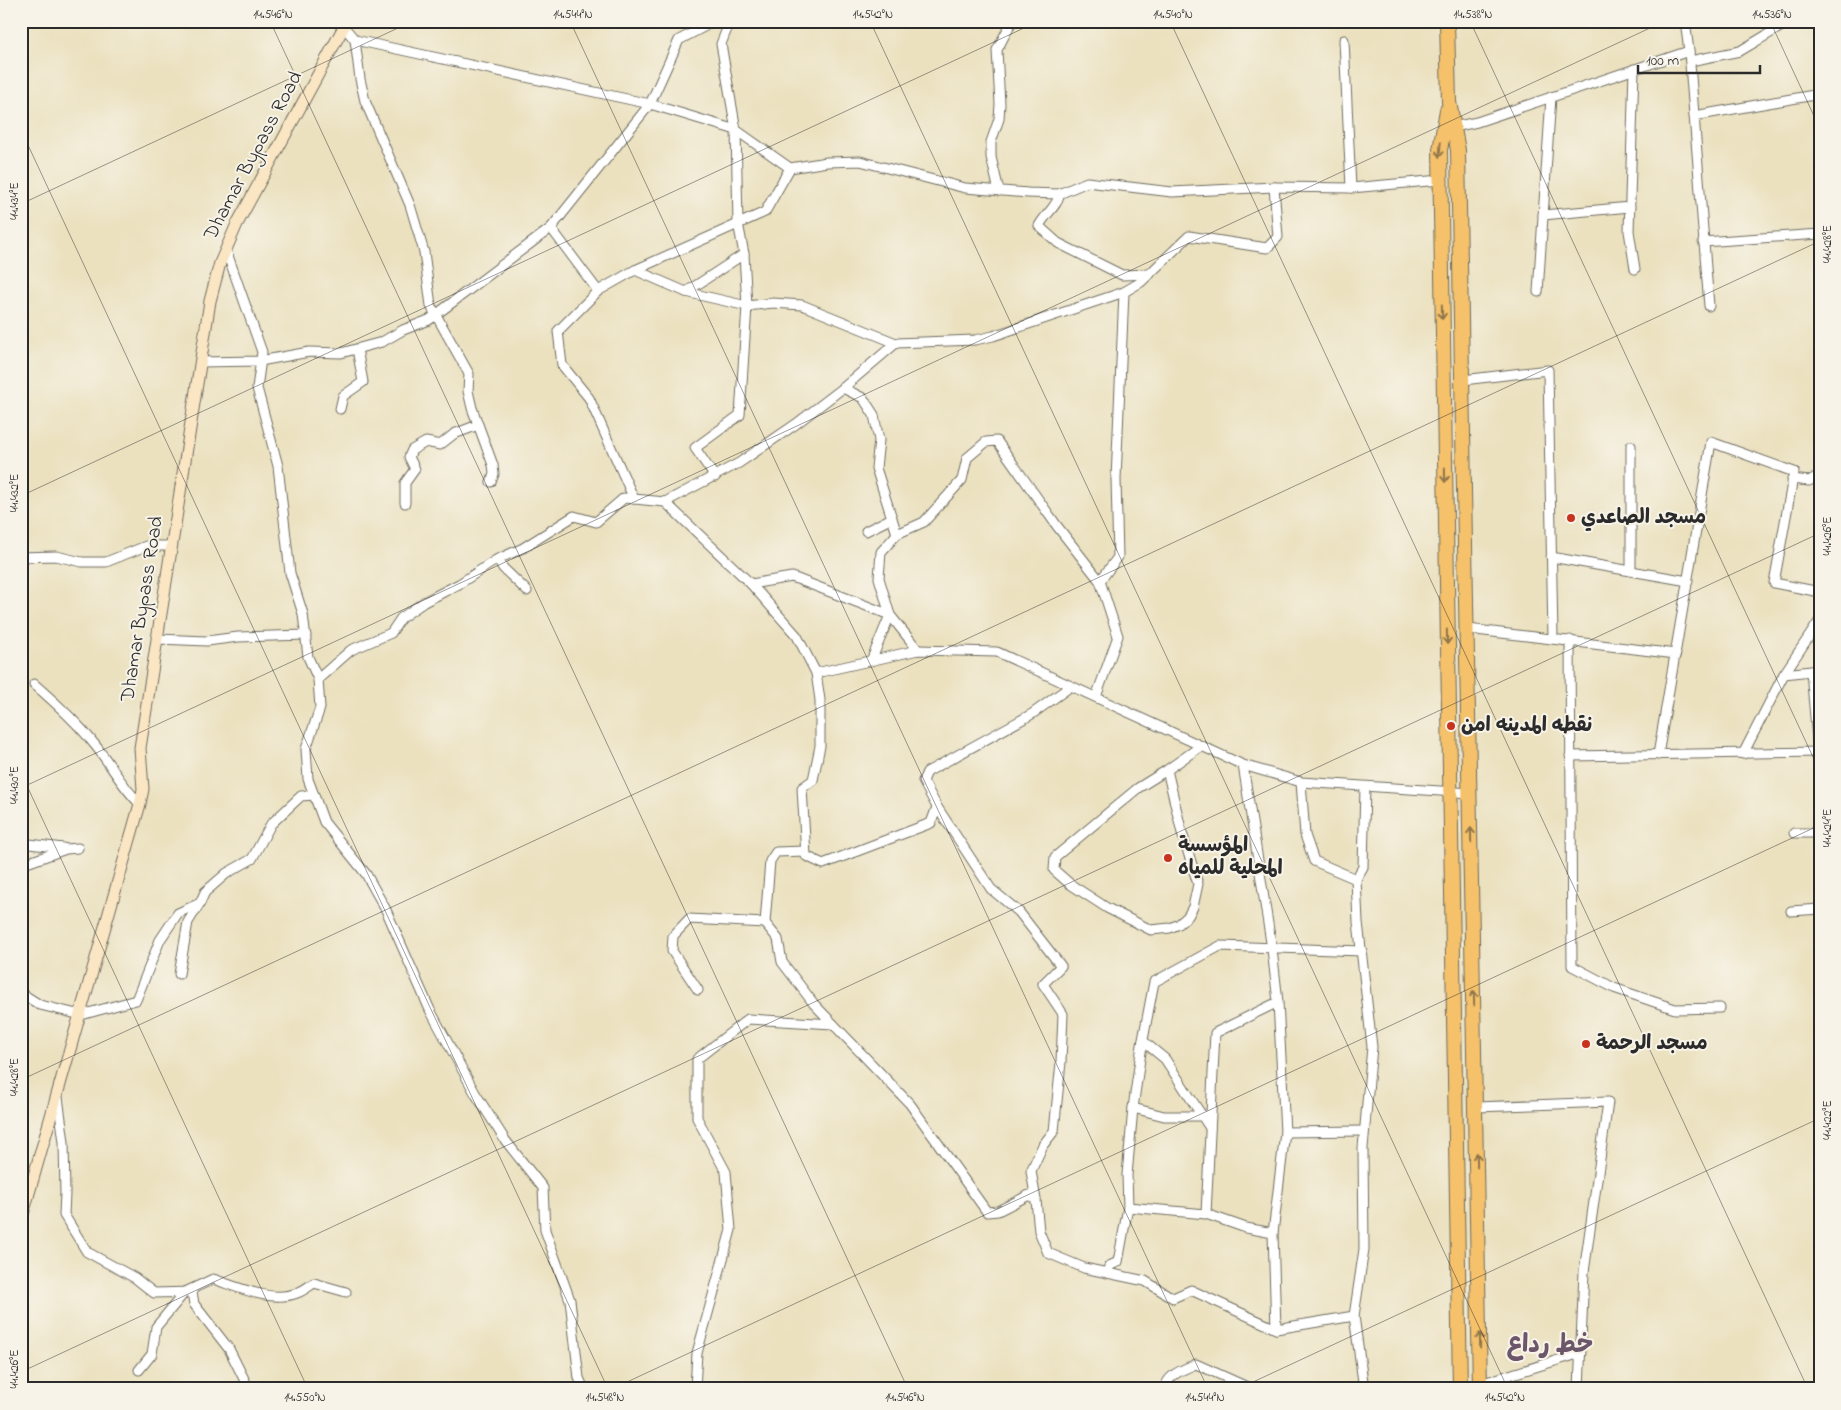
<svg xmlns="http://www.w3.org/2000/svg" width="1841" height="1410" font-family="'Indie Flower','Playpen Sans Arabic',sans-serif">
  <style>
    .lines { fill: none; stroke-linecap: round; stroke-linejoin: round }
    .minor-casing { stroke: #6e6b5f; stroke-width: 11 }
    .secondary-casing { stroke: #6e6b5f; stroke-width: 13 }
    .primary-casing { stroke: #6e6b5f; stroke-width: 16 }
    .minor { stroke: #fff; stroke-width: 9 }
    .secondary { stroke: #fbe6c4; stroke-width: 11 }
    .primary { stroke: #f5c16b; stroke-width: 14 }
    .oneway { stroke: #90764b }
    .ticks { fill: none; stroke: #2b2b2b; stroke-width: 1; stroke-opacity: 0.45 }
    .poi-dot { fill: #c8321e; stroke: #f7f3e8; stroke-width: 2 }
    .labels { text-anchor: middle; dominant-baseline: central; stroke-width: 4; stroke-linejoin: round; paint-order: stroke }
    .street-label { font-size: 20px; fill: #2b2b2b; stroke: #f7f3e8 }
    .poi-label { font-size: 20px; font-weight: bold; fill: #2b2b2b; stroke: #f7f3e8; text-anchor: start }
    .district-label { font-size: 25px; font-weight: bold; fill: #6c5669; stroke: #f7f3e8 }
    .neatline { fill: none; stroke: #2b2b2b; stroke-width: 2 }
    .ticks-label { font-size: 12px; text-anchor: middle; fill: #2b2b2b }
  </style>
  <rect width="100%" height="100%" fill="#f7f3e8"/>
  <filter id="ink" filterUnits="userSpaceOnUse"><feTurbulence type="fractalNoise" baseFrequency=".02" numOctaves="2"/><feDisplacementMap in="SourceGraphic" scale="10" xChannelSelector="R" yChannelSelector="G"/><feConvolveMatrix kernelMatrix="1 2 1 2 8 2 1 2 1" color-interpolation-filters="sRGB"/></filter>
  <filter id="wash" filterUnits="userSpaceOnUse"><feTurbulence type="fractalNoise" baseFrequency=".0096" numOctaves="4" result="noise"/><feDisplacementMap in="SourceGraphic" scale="20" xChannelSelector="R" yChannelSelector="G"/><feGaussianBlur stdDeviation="1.12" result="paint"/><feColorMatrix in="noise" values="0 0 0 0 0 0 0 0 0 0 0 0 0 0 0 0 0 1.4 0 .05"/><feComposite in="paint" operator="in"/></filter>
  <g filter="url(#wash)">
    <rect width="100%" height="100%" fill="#ebe1bf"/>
  </g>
  <g filter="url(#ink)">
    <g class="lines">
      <defs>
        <g id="minor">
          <polyline points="730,21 721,44 736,130 790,168 827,162 860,161 965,188 1028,193 1059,194 1087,182 1172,192 1274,187 1351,188 1440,180"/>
          <polyline points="1685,21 1689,51"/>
          <polyline points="344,27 355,40 360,79 365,101 410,205 424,252 431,306 469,374 468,391 472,408 493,465 494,474 491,482"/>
          <polyline points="1344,40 1351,188"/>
          <polyline points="1690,61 1740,51 1790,21"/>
          <polyline points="1634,69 1629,231 1635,269"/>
          <polyline points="1694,116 1820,94"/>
          <polyline points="1449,128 1477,122 1689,51 1709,306"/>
          <polyline points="999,191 991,157 991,142 999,119 1000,104 997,50 1012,21"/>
          <path d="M1059,194C1059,205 1045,214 1039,226L1058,243L1122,275L1150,274"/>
          <polyline points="1543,215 1630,207"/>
          <polyline points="551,228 598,291 558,331 562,365 589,398 634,499"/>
          <polyline points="1703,242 1820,234"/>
          <polyline points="226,250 262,352 257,388 278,466 290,573 303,614 308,657 318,679 320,708 306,749 308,779 324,822 366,874 386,910 430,1010 475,1093 505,1140 543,1188 545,1230 570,1300 579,1378 584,1389"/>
          <polyline points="635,270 686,292 747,306 773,303 802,305 896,343"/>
          <polyline points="598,291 635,270 765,212 790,168"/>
          <polyline points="686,292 744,254"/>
          <polyline points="1538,292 1551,97"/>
          <polyline points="200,362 260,361 309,352 341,353 382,342 403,330 429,320 551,228 650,104 355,40"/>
          <polyline points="1463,380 1548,370 1553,638"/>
          <polyline points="843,388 863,398 874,415 879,440 876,468 897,534"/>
          <polyline points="340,409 343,396 363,382 357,349"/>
          <polyline points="715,477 695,448 740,415 747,306 744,254 738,223 736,130 650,104 679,40 715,21"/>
          <polyline points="1792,479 1809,481 1820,475"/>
          <polyline points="665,502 739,463 796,424 843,388 896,343 975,340 993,336 1124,292 1141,282 1189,236 1267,248 1278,237 1274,187"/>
          <polyline points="405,503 405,483 415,469 409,457 412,450 426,442 440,445 454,434 478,425"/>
          <polyline points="866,531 892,518"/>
          <polyline points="21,557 56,556 82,562 106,562 146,546 172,546"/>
          <polyline points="1551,557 1688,581"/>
          <polyline points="498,559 503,568 527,591"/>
          <polyline points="1631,571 1631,446"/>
          <polyline points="1100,581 1118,557 1116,479 1124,292"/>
          <polyline points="751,584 792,577 890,615 871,661"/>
          <polyline points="1468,629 1676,654"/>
          <polyline points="157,639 207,641 238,637 306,635"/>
          <polyline points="1570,640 1572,966 1614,988 1675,1009 1720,1008"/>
          <polyline points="918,650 890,615 879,578 881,552 897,534 924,522 962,480 967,458 986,442 997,441 1057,526 1100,581 1118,636 1096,697"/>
          <polyline points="1811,671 1818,752"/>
          <polyline points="816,673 918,650 997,652 1243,765 1301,782 1471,793"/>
          <polyline points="1784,674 1820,670"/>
          <polyline points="318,679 351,650 391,633 401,618 424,602 459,584 496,560 523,548 574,516 596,522 624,498 665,502 751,584 797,636 816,673 820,700 820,746 813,780 802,788 806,856 823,864 931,823 937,807 923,781 927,772 1032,714 1071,686"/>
          <path d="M34,684C56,703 77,722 95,745C112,766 120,784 140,804"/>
          <polyline points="1743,754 1784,674 1820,620"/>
          <polyline points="1658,755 1711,442 1794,472 1774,583 1820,592"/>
          <polyline points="1570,756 1820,752"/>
          <polyline points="1243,765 1272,949 1278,1002 1285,1132 1273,1233 1276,1329 1354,1316"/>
          <polyline points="1167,770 1138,788 1055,857 1054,870 1070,884 1107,908 1151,930 1170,928 1179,924 1188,916 1193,907 1198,884 1182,833 1167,770 1201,746"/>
          <polyline points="1301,782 1305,835 1314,861 1356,879 1358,922 1372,1047 1363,1148 1364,1249 1354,1316 1364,1389"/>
          <polyline points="937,807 991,889 1019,912 1061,966 1043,984 1063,1014 1061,1062 1054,1131 1043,1145 1031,1171 1036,1200"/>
          <polyline points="1794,833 1820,833"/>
          <polyline points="21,843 63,848"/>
          <polyline points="21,865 66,849 78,848"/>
          <polyline points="1356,879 1363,867 1365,787"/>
          <polyline points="1791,911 1820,909"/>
          <polyline points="765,923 778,939 782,962 814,1004 910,1104 987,1212 998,1211 1029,1195 1036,1200 1039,1231 1048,1253 1084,1268 1145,1281 1173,1298 1191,1290 1276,1329"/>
          <polyline points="179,974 188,922 200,903"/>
          <polyline points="698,990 672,951 673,936 689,919 765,923 770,861 776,852 805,851"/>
          <polyline points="21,993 40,1005 81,1015 136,1000 160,940 178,913 200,903 205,892 227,873 252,859 271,824 301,796 314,795"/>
          <polyline points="1143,1041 1165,1059 1210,1128"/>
          <polyline points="58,1097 64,1142 65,1193 64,1215 87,1252 135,1278 154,1293 192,1292 194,1304 229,1349 249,1389"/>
          <polyline points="1476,1107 1608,1102 1584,1272 1579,1389"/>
          <polyline points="1133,1108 1164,1116 1202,1116 1206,1115"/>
          <polyline points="1285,1132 1364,1131"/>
          <polyline points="1128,1207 1206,1214 1246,1228 1273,1233"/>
          <polyline points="1206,1214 1215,1033 1278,1002"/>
          <polyline points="1108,1273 1109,1266 1118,1262 1128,1207 1127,1175 1133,1108 1142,1045 1154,982 1220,946 1362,951"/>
          <path d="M139,1370L152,1354L156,1327L185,1292L213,1279C238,1287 271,1303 297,1293C303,1291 309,1286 314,1283L346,1292"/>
          <polyline points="1480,1384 1581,1353"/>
          <polyline points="695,1389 697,1353 731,1230 726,1172 697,1118 697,1059 748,1019 833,1024"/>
          <path d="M1165,1389C1167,1374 1185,1369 1196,1364L1252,1389"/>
        </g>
        <polyline id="secondary" points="21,1221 140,804 143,789 140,748 210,301 220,263 237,224 347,21"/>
        <g id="primary">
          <polyline points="1447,21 1449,102 1458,150 1480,1389"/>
          <polyline points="1447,110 1440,150 1460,1389"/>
        </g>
      </defs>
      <use href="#minor" class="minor-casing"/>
      <use href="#secondary" class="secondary-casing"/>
      <use href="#primary" class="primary-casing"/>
      <use href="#minor" class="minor"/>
      <use href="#secondary" class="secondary"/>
      <use href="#primary" class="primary"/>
    </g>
    <defs><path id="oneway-shaft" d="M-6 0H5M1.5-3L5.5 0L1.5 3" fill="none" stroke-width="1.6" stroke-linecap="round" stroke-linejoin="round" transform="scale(1.25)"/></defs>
    <g class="oneway">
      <use href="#oneway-shaft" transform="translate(1440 150) rotate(95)"/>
      <use href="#oneway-shaft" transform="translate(1442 312) rotate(89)"/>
      <use href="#oneway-shaft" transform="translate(1445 475) rotate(89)"/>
      <use href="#oneway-shaft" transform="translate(1447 637) rotate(89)"/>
      <use href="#oneway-shaft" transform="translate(1471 835) rotate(-91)"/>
      <use href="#oneway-shaft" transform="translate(1474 998) rotate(-91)"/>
      <use href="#oneway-shaft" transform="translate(1477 1160) rotate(-91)"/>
      <use href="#oneway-shaft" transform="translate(1480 1340) rotate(-91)"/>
    </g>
  </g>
  <path class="ticks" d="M270,21L908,1389M570,21L1208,1389M870,21L1508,1389M1170,21L1808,1389M1470,21L1820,772M1770,21L1820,129M21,130L608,1389M21,204L413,21M21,496L1039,21M21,773L308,1389M21,788L1665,21M21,1080L1820,241M21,1372L1820,533M612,1389L1820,825M1238,1389L1820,1118"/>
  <g class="poi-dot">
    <circle cx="1571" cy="518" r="5"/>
    <circle cx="1451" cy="726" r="5"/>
    <circle cx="1168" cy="858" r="5"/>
    <circle cx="1586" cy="1044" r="5"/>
  </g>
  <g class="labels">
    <g class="street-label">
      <text transform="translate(254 156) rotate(-62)">Dhamar Bypass Road</text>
      <text transform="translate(143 609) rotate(-81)">Dhamar Bypass Road</text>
    </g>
    <g class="poi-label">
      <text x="1581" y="518">مسجد الصاعدي</text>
      <text x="1461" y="726">نقطه المدينه امن</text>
      <text x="1178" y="846">المؤسسة<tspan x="1178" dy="23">المحلية للمياه</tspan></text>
      <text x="1596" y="1044">مسجد الرحمة</text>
    </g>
    <g class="district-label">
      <text x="1550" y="1346">خط رداع</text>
    </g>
  </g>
  <rect width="1841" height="1410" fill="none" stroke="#f7f3e8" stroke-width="55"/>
  <path d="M1638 65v8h122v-8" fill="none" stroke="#2b2b2b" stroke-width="2.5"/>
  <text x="1646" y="65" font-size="15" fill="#2b2b2b" stroke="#f7f3e8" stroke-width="4" paint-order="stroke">100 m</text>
  <rect x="28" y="28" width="1786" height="1354" class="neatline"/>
  <g class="ticks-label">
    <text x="273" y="18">14.546°N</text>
    <text x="573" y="18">14.544°N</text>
    <text x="873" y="18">14.542°N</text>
    <text x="1173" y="18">14.540°N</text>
    <text x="1473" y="18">14.538°N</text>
    <text x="1772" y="18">14.536°N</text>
    <text transform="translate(14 201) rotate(-90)" y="4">44.434°E</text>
    <text transform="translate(1827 244) rotate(-90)" y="4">44.428°E</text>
    <text transform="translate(14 493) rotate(-90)" y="4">44.432°E</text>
    <text transform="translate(1827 536) rotate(-90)" y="4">44.426°E</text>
    <text transform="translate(14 785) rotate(-90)" y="4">44.430°E</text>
    <text transform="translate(1827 828) rotate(-90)" y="4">44.424°E</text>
    <text transform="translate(14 1077) rotate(-90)" y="4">44.428°E</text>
    <text transform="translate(1827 1120) rotate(-90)" y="4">44.422°E</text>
    <text transform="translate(14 1369) rotate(-90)" y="4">44.426°E</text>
    <text x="305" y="1401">14.550°N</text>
    <text x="605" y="1401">14.548°N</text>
    <text x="905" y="1401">14.546°N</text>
    <text x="1205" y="1401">14.544°N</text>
    <text x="1505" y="1401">14.542°N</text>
  </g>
</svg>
